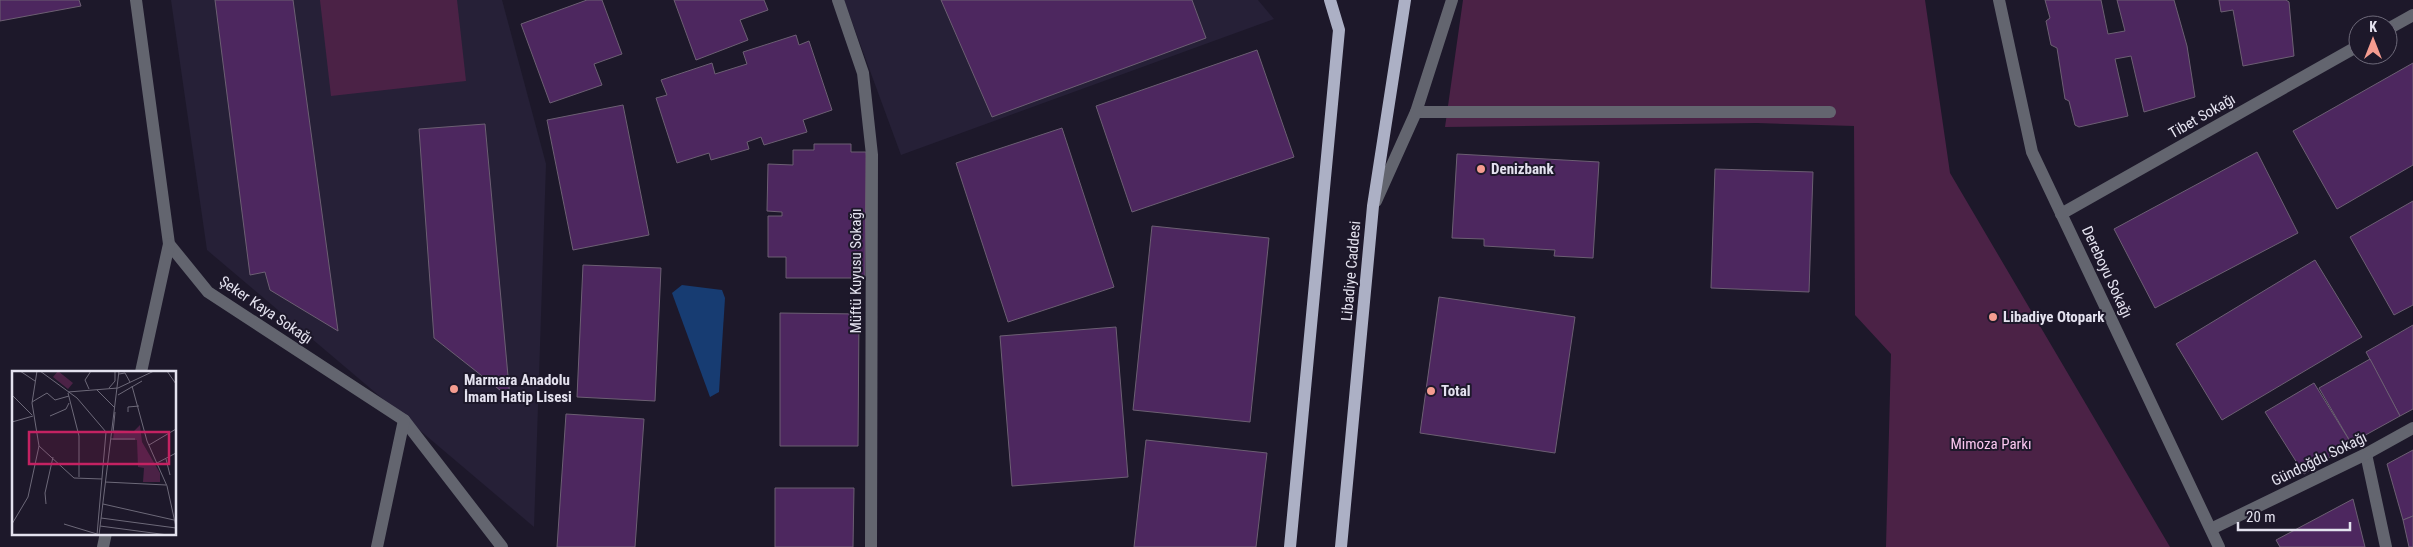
<svg xmlns="http://www.w3.org/2000/svg" width="2413" height="547" font-family="'Roboto Condensed',sans-serif">
  <style>
    .built { fill: #262037 }
    .green { fill: #4b2246 }
    .water { fill: #173c72 }
    .building { fill: #4d275f; stroke: #6c5f73 }
    .lines { fill: none; stroke-linecap: round; stroke-linejoin: round }
    .minor { stroke: #63656f; stroke-width: 12 }
    .major { stroke: #acb0c5; stroke-width: 12 }
    .poi-dot { fill: #f59c90; stroke: #1d182a; stroke-width: 2 }
    .labels { text-anchor: middle; dominant-baseline: central; stroke-width: 4; stroke-linejoin: round; paint-order: stroke }
    .street-label { font-size: 15px; fill: #e4e2ef; stroke: #1d182a }
    .poi-label { font-size: 15px; font-weight: bold; fill: #e4e2ef; stroke: #1d182a; text-anchor: start }
    .park-label { font-size: 15px; fill: #f9c6ef; stroke: #1d182a }
    .inset-road { fill: none; stroke: #6d6979; stroke-width: 1 }
    .view { fill: #c42262; fill-opacity: 0.15; stroke: #c42262; stroke-width: 2.5 }
    .inset-edge { fill: none; stroke: #e4e2ef; stroke-width: 2.5 }
  </style>
  <rect width="100%" height="100%" fill="#1d182a"/>
  <g class="built">
    <polygon points="171,0 502,0 546,164 534,527 207,250"/>
    <polygon points="844,0 1258,0 1274,19 901,155"/>
  </g>
  <g class="green">
    <polygon points="320,0 457,0 466,81 331,96"/>
    <polygon points="1463,0 1925,0 1950,173 2170,547 1886,547 1891,354 1855,315 1854,126 1757,123 1445,127"/>
  </g>
  <polygon class="water" points="682,285 722,290 725,298 719,392 710,397 672,293"/>
  <g class="building">
    <polygon points="0,0 79,0 81,6 0,21"/>
    <polygon points="215,0 293,0 338,331 270,290 265,272 250,275"/>
    <polygon points="587,0 602,0 622,54 594,64 602,85 550,103 521,24"/>
    <polygon points="674,0 764,0 768,10 740,20 748,40 696,60"/>
    <polygon points="941,0 1192,0 1206,38 992,117"/>
    <polygon points="2045,0 2101,0 2108,34 2125,31 2117,0 2174,0 2187,46 2195,97 2144,112 2131,56 2115,59 2128,116 2079,127 2075,125 2069,101 2065,99 2057,48 2051,45 2046,21 2050,18"/>
    <polygon points="2219,0 2286,0 2289,2 2294,56 2243,66 2233,10 2221,12"/>
    <polygon points="796,35 799,45 809,41 832,110 803,120 807,132 764,145 761,137 747,142 749,149 711,160 709,153 677,163 656,98 667,95 661,80 712,63 715,74 747,64 743,52"/>
    <polygon points="1257,50 1294,157 1132,212 1096,106"/>
    <polygon points="2413,63 2413,165 2337,209 2293,131"/>
    <polygon points="623,105 649,235 573,250 547,120"/>
    <polygon points="485,124 510,398 434,338 419,129"/>
    <polygon points="1062,128 1114,287 1008,322 956,163"/>
    <polygon points="814,144 851,144 851,152 866,152 865,278 786,278 786,257 768,257 768,216 782,216 782,212 767,211 768,164 793,165 793,150 814,150"/>
    <polygon points="2257,152 2298,233 2155,308 2114,229"/>
    <polygon points="1457,154 1599,162 1593,258 1554,256 1555,250 1484,246 1484,239 1452,238"/>
    <polygon points="1715,169 1813,172 1809,292 1711,288"/>
    <polygon points="2413,201 2413,305 2394,315 2350,237"/>
    <polygon points="1152,226 1269,238 1250,422 1133,410"/>
    <polygon points="2315,260 2362,337 2222,420 2176,344"/>
    <polygon points="583,265 661,268 655,401 577,397"/>
    <polygon points="1439,297 1575,317 1555,453 1420,433"/>
    <polygon points="780,313 859,314 858,446 780,446"/>
    <polygon points="2413,325 2413,409 2400,416 2366,352"/>
    <polygon points="1116,327 1128,477 1012,486 1000,336"/>
    <polygon points="2370,359 2400,416 2351,443 2319,388"/>
    <polygon points="2314,383 2351,443 2304,474 2265,412"/>
    <polygon points="566,414 644,419 635,547 557,547"/>
    <polygon points="1146,440 1267,453 1256,547 1134,547"/>
    <polygon points="2413,450 2413,516 2403,520 2387,464"/>
    <polygon points="775,488 854,488 853,547 775,547"/>
    <polygon points="2353,499 2365,547 2280,547 2276,540"/>
    <polygon points="2413,516 2413,547 2409,547 2403,520"/>
  </g>
  <g class="lines">
    <g class="minor">
      <polyline points="136,0 169,244 208,292 404,420 502,547"/>
      <polyline points="838,0 863,73 872,155 871,547"/>
      <polyline points="1999,0 2032,152 2219,547"/>
      <polyline points="2388,29 2413,15"/>
      <polyline points="1416,112 1830,112"/>
      <polyline points="1376,201 1416,112 1452,0"/>
      <polyline points="2061,214 2358,46"/>
      <polyline points="141,372 169,244"/>
      <polyline points="2366,454 2386,547"/>
      <polyline points="2211,529 2366,454 2413,428"/>
      <polyline points="103,547 106,533"/>
      <polyline points="377,547 404,420"/>
    </g>
    <g class="major">
      <polyline points="1290,547 1339,30 1330,0"/>
      <polyline points="1341,547 1373,206 1405,0"/>
    </g>
  </g>
  <g class="poi-dot">
    <circle cx="1481" cy="169" r="5"/>
    <circle cx="1993" cy="317" r="5"/>
    <circle cx="454" cy="389" r="5"/>
    <circle cx="1431" cy="391" r="5"/>
  </g>
  <g class="labels">
    <g class="street-label">
      <text transform="translate(2202 116) rotate(-30)">Tibet Sokağı</text>
      <text transform="translate(856 271) rotate(-90)">Müftü Kuyusu Sokağı</text>
      <text transform="translate(1351 271) rotate(-85)">Libadiye Caddesi</text>
      <text transform="translate(2107 272) rotate(65)">Dereboyu Sokağı</text>
      <text transform="translate(266 310) rotate(34)">Şeker Kaya Sokağı</text>
      <text transform="translate(2319 459) rotate(-26)">Gündoğdu Sokağı</text>
    </g>
    <g class="poi-label">
      <text x="1491" y="169">Denizbank</text>
      <text x="2003" y="317">Libadiye Otopark</text>
      <text x="464" y="380">Marmara Anadolu<tspan x="464" dy="17">İmam Hatip Lisesi</tspan></text>
      <text x="1441" y="391">Total</text>
    </g>
    <g class="park-label">
      <text x="1991" y="444">Mimoza Parkı</text>
    </g>
  </g>
  <g transform="translate(12 371)">
    <rect width="164" height="164" fill="#1d182a"/>
    <path d="M46,0L61,12L56,18L41,6ZM128,54L130,71L148,102V111H131L132,97L126,96L125,69H101L102,59L122,60Z" fill="#4b2246"/>
    <path class="inset-road" d="M8,0L23,10M28,0L65,27L94,61L85,164M155,0L164,13M107,3L113,2L118,11M120,15L135,70L155,115L164,156M97,17L103,10V0M77,18L73,9L79,0M85,19L103,37M56,21L106,17L142,0M56,22L67,65V106M0,24L20,44M106,24L130,10M20,31L35,22L43,29L57,25M116,41V36L127,35M38,45L54,38L57,32M0,51L21,45M101,62L103,41M99,68H123M137,74L164,58M27,75L62,107L90,108M154,88L158,104M145,92L164,82M93,111L154,114M34,133L33,122L41,86M91,133L162,149M89,147L164,157M0,153L16,126L27,75L20,32L25,0M52,153L85,163M88,155L156,164M87,164L107,0"/>
    <path class="view" d="M17,61H157V93H17Z"/>
    <rect width="164" height="164" class="inset-edge"/>
  </g>
  <g transform="translate(2373 40)"><circle r="24" fill="#1d182a" stroke="#6d6979"/>
  <path d="M0-4L9 19L0 12L-9 19Z" fill="#f59c90"/>
  <text y="-8" font-size="14" font-weight="bold" text-anchor="middle" fill="#e4e2ef">K</text>
  </g>
  <path d="M2238 522v8h112v-8" fill="none" stroke="#e4e2ef" stroke-width="2.5"/>
  <text x="2246" y="522" font-size="15" fill="#e4e2ef" stroke="#1d182a" stroke-width="4" paint-order="stroke">20 m</text>
</svg>
